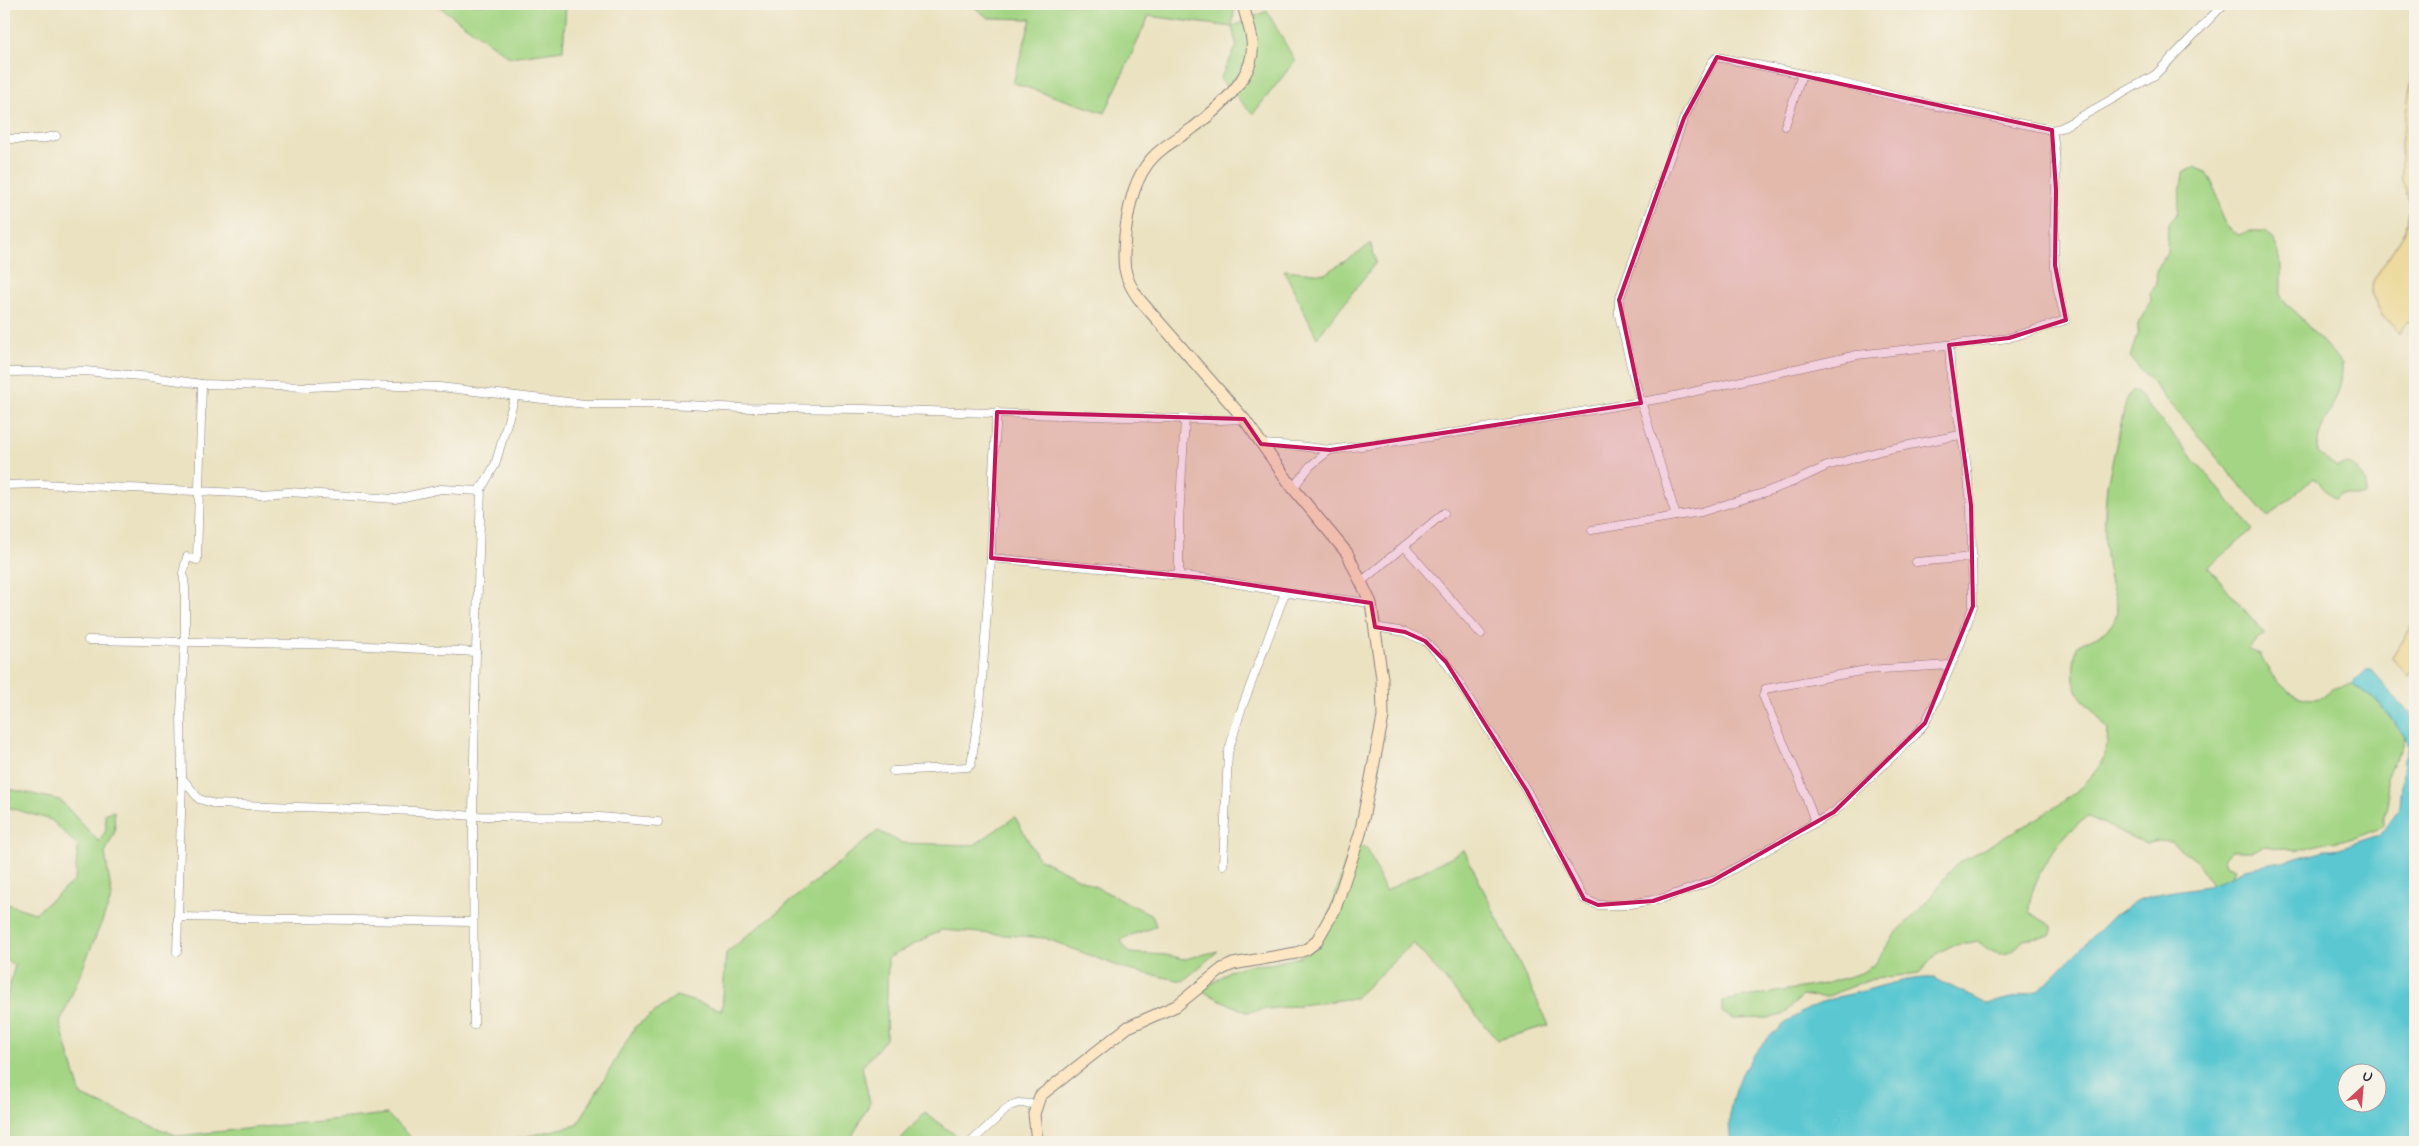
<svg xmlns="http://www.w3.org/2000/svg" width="2419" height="1146" font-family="Mynerve,sans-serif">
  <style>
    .green { fill: #a4d584; stroke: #637c60 }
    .sand { fill: #eeda9e; stroke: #887e6c }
    .water { fill: #5ac7d1; stroke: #3e7486; fill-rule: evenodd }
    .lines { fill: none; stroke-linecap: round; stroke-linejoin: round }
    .street-casing { stroke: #86827e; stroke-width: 9 }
    .secondary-casing { stroke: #86827e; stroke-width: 13 }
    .street { stroke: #fff; stroke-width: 8 }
    .secondary { stroke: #fce6c4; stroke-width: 11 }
    .marked { fill: #c2185b; fill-opacity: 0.2; stroke: #c2185b; stroke-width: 4; stroke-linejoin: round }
  </style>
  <rect width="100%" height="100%" fill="#f7f3e8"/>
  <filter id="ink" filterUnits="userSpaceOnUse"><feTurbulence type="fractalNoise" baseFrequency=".02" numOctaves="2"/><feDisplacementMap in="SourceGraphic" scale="10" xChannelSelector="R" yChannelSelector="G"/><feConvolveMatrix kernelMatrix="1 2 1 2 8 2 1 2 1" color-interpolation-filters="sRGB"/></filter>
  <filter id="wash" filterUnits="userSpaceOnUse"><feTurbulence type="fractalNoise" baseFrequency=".0096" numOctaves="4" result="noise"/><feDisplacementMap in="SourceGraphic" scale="20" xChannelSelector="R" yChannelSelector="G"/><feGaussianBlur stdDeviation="1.12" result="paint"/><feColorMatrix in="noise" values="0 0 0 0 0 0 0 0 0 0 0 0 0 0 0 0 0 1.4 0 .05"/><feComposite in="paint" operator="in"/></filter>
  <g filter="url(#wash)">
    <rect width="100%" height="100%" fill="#ebe2c1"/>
    <g class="green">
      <polygon points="436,4 566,4 563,50 509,57"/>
      <polygon points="969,4 1235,4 1232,27 1267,11 1295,61 1253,114 1220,79 1237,46 1232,27 1149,16 1105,113 1013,83 1031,19 989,18"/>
      <path d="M2195,167C2199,169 2205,171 2208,175C2223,196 2212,222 2239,235L2249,231H2265C2286,251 2280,271 2281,297L2342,363C2344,403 2317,419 2317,452L2337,467L2347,464L2357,469L2366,481L2365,495H2340L2334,499L2314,478L2268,517L2130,357L2138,332V324L2151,301L2150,293L2157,284L2156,271L2167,253L2168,225L2177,214L2183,173Z"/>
      <polygon points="1371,244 1376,262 1317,338 1284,270 1325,274"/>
      <path d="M2132,390L2137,393L2253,529L2208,567L2265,634L2253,643L2249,650L2260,654C2269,675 2292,704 2319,698C2323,697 2325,694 2328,692C2335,687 2343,686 2351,684L2378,702L2405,737C2402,753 2391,761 2387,777C2386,786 2391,797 2388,805C2386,813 2382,814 2383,824L2378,829L2357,837L2312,846L2297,851L2266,846L2253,851H2231L2223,859L2225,865L2235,869L2227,889H2215L2197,861L2171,842L2158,841L2146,844L2089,817C2062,829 2028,883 2029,912L2052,926V935L2023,939C2009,961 1994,956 1978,941L1951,946L1938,953L1919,973L1867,980L1826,997L1802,996L1783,1015L1769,1018L1734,1019L1722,1012V1001L1824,984L1861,973L1875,964L1895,934L1926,903L1949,872L1959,862L1971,857C2010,831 2076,805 2101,763C2107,753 2107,742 2108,730C2082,693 2066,698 2077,646C2089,638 2104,636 2112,624C2122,610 2114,596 2110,580C2103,549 2104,517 2107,485L2127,397Z"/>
      <polygon points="4,784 9,789 60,800 99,842 106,830 105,813 114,811 115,831 105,853 112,897 60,1023 81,1096 178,1136 387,1114 415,1142 4,1142 4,1007 15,965 4,959 4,903 35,913 75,880 78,846 51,820 7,807 4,804"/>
      <path d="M1015,817L1038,858L1152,915L1156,926C1144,933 1131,932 1121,941L1129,953L1166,955L1185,959L1218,951L1183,981L1128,970L1045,938L942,930L888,958L886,1039L862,1067L870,1103L849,1142H502L577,1125L635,1027L676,996L722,1010L726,953L878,831L902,843L974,845Z"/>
      <polygon points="1351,845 1367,848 1385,891 1464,850 1549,1025 1498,1040 1413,943 1355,998 1246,1012 1202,991 1229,971 1247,965 1270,964 1300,957 1323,935"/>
      <polygon points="925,1113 965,1142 898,1142"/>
    </g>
    <g class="sand">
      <polygon points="2415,60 2415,318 2404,324 2400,334 2393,323 2383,317 2371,293 2373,281 2406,230 2410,203 2401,177 2401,142"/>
      <polygon points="2415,621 2415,665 2409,677 2392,658"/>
    </g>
    <path class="water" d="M2369,668L2415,720V1142H1731C1720,1082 1766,1026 1819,1004C1834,997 1851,994 1867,990C1888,984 1912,977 1934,978L1987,1004L2020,996L2039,990L2112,917L2138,900L2162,893L2207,886L2231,877L2245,869L2286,861L2325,850H2333L2379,835L2400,806L2404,759L2408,748L2405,737L2378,702L2351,684ZM2346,1074H2376V1104H2346Z"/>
  </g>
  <g filter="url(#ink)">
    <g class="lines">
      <defs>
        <g id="street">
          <polyline points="1785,126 1802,74"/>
          <polyline points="2052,130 2061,128 2155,75 2224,4"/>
          <polyline points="4,139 41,139 56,136"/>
          <polyline points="4,372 85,371 151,377 202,384 309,387 360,385 440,387 585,404 669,404 741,408 864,409 1220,420 1244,419"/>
          <polyline points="202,384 197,560 187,557 183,573 185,587 185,638 181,712 182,778 199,799 215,804 415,811 473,816 600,817 658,822"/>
          <polyline points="997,412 993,471 991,558 1204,578 1295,594 1371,603"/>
          <path d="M1261,444L1299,446L1330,450L1430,437L1670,397L1857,355L2009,338L2066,320C2060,302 2056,285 2055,267C2051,221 2061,175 2052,130L1913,101L1818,77L1717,57L1712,62L1684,118L1619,300V315L1633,375L1676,516L1701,512L1763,493L1795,481L1827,466L1884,450L1960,435"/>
          <polyline points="4,485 41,484 262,494 289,492 395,499 441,489 480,491 495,465 515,396"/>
          <polyline points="1293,488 1310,466 1330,450"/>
          <polyline points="1592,530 1676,516"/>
          <polyline points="1404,546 1481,634"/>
          <polyline points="1916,562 1973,557"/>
          <polyline points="1179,576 1179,520 1185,419"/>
          <polyline points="1362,581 1444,513"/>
          <polyline points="1375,627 1405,632 1425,641 1446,662 1527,791 1584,899 1598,905 1625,905 1664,898 1712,881 1834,812 1915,735 1925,723 1933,707 1961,642 1973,606 1971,505 1966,461 1951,378 1949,345"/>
          <polyline points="88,640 350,645 476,652 481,487"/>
          <polyline points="893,771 968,767 971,764 980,706 991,558"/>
          <polyline points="1815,822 1801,783 1763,696 1765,689 1866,670 1951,665"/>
          <polyline points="1223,865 1228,753 1240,713 1285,593"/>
          <polyline points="178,917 473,922"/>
          <polyline points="177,952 182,778"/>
          <polyline points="474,1025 473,816 476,652"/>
          <polyline points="971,1142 1010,1106 1018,1103 1036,1104"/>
        </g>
        <path id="secondary" d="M1037,1142L1034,1114L1040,1096L1128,1027L1176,1006L1222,969L1233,964L1296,953L1307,949L1316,942L1335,909L1360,834L1383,717L1382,678L1371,603L1347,553L1293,488L1244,419L1139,299C1122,276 1123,262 1125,235C1128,212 1132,186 1146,166C1157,149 1176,140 1193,128C1214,112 1241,89 1250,63C1257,41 1247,24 1243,4"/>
      </defs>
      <use href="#street" class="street-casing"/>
      <use href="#secondary" class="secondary-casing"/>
      <use href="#street" class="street"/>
      <use href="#secondary" class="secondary"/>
    </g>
  </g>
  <path class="marked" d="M1717,57L2052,130L2056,190L2055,265L2066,320L2009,338L1949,345L1971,505L1973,606L1925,723L1834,812L1712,881L1653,901L1598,905L1584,899L1527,791L1446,662L1425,641L1405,632L1375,627L1371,603L1204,578L991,558L997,412L1244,419L1261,444L1330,450L1641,403L1619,300L1684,118Z"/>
  <rect width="2419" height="1146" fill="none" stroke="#f7f3e8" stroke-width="20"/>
  <g transform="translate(2362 1088) rotate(26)"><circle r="24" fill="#f7f3e8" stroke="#a29fa3"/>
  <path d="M0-4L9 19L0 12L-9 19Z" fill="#d1495b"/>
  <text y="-8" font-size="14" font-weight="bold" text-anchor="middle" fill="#22223b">U</text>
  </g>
</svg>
